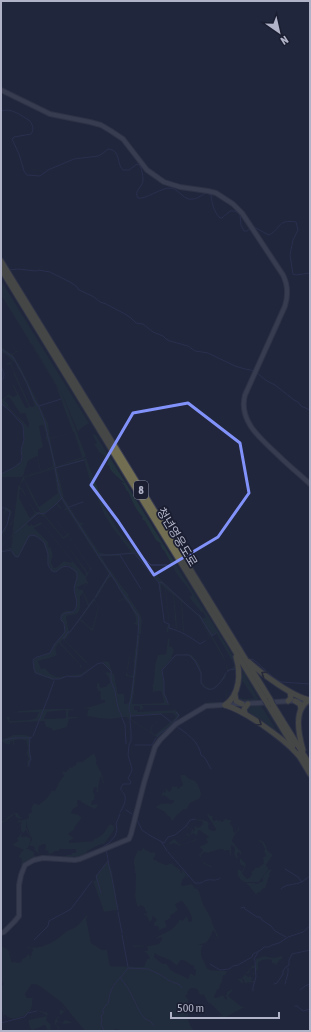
<svg xmlns="http://www.w3.org/2000/svg" width="311" height="1032" font-family="'Asap Condensed','Noto Sans KR',sans-serif">
  <style>
    .green { fill: #23333d; fill-rule: evenodd }
    .lines { fill: none; stroke-linecap: round; stroke-linejoin: round }
    .stream { stroke: #333a62; stroke-width: 1 }
    .major-casing { stroke: #3f4255; stroke-width: 6 }
    .highway-casing { stroke: #3e4154; stroke-width: 7 }
    .major { stroke: #53576c; stroke-width: 4 }
    .highway { stroke: #726e52; stroke-width: 5 }
    .highway-bridge-casing { stroke: #3e4154; stroke-width: 7; stroke-linecap: butt }
    .highway-bridge { stroke: #726e52; stroke-width: 5 }
    .oneway { stroke: #2c2e38 }
    .marked { fill: none; stroke: #8292fb; stroke-width: 3; stroke-linejoin: round }
    .labels { text-anchor: middle; dominant-baseline: central; stroke-width: 3.5; stroke-linejoin: round; paint-order: stroke }
    .shield { fill: #1b1e31; stroke: #84879b; stroke-width: 1 }
    .shield-label { font-size: 11px; font-weight: bold; fill: #b1b4c8 }
    .street-label { font-size: 12px; fill: #b1b4c8; stroke: #1b1e31 }
  </style>
  <rect width="100%" height="100%" fill="#21263c"/>
  <g class="green">
    <polygon points="1,278 2,282 89,423 80,429 78,432 63,396 32,344 29,343 30,342 1,295"/>
    <polygon points="4,282 165,544 74,397"/>
    <path d="M1,328L16,351H18L29,344H32L63,396L86,456L84,458L22,477H5L1,483L4,477H1V474L13,468L21,462L22,457L21,450L24,440L23,426L22,423L9,409L3,405L1,404V400L9,394L13,397L17,395L12,384H13L26,408L29,407L17,381L14,375V373L10,364L7,365L6,364L13,361L12,360L4,353H2L1,351V347L12,354L16,352ZM29,344H31L56,386L73,432L50,438L48,423L21,368L13,355ZM14,361L26,383L35,406L32,407L30,406L13,369L11,363ZM7,397H9L20,413L19,415L22,413H25L29,424L28,427L23,421L17,416L8,406V404L4,400ZM43,425L46,433V439L49,444L53,466L41,471L38,457V450L43,447L39,426ZM74,432L82,457L56,466L50,439ZM37,456L40,471L23,476L28,461Z"/>
    <path d="M92,434L96,435L205,612L210,620L165,545L235,659L238,674L234,693L226,702L227,683V700C234,692 236,682 237,671L230,670L227,672L226,663L198,614V615L210,636L209,638L206,641H205L208,639L209,636L198,616L182,602L184,630L183,633L181,601L174,595L177,626L176,630L173,595L166,589L170,629L169,628L168,632H165L167,631V630L166,629L169,624L165,588L161,584L163,613L159,583L135,553L120,554V556H101L108,568L112,572L119,583L129,595L128,596L140,614L142,620L141,634H138V626L133,623L136,622C137,616 129,603 124,599L118,602V601L124,598L116,583L111,577L108,579L96,599L94,595L95,596L96,594L109,574L91,547L83,534L78,527V526L68,511V509L65,511L64,509L66,508L61,499L57,503L62,508L61,509L56,504L44,514L63,537L67,535L56,521H57L67,534L73,531L68,535L91,568H92L86,578L89,585L86,583L76,588H78V589L83,590L85,584H86L83,591L89,604L94,598L99,607L93,631L91,630L80,620C75,627 69,633 65,640L87,662C86,665 84,669 82,669L85,666L86,663L63,639L60,642L81,665L82,667L80,668V665L59,643C55,647 55,650 57,655L53,657L38,661L41,669L45,668L50,674L57,677L81,674L91,667H93L81,676L75,677L67,676L60,679H54L53,680L34,673V660C37,656 45,655 50,653L54,645L65,632L64,623L61,620V614C65,610 68,610 74,612C80,604 74,597 75,589H74C74,581 80,576 73,570L72,568L68,565L62,567L57,571V572L52,571L49,570L51,569L48,563H47C49,553 44,532 29,537L19,557L17,558L15,557L11,552L14,529L11,550L10,549L1,552V551L11,547L12,536L3,544L1,549L2,544L12,535L14,520L11,525H9L14,519L18,487L6,507L11,510L12,512L6,530L1,537V535L7,525L10,512L6,510L3,525L2,526L1,531V526L3,525L5,515L4,514L5,508L19,485V486L23,477L86,458L106,510L120,533L164,583L197,614L198,613L203,618H206L203,612H201L189,597L192,595L188,588L178,576L164,550H163L160,544L163,545L156,540L145,521L142,519L143,517C136,511 132,500 128,491H127L124,485L121,482L124,483H125C119,478 113,474 109,467H110V466L107,465L108,462V459L99,452L94,444L97,443ZM84,460L89,477L104,514L112,527L131,552C121,553 108,556 99,552L81,525L87,522L82,523L79,522L64,498L57,468ZM54,469L57,488L56,489L57,490L58,493L39,507L24,478ZM24,480C29,491 34,503 40,512H37L35,511L26,497L23,489L20,487V484ZM20,489H21L35,513L30,518L19,498ZM38,514L45,517L63,539L86,573L85,576L42,523L41,522L33,526L32,524L29,526L27,523ZM42,524L72,561L71,563L64,561L56,568H54L51,563L52,557H53L51,547L49,548L48,542L34,528ZM68,536L90,568V570L88,573L63,539ZM83,593L88,606L70,632H69L66,616C69,615 73,615 76,614C82,611 80,601 80,596ZM94,601H95L98,607L92,629L81,619ZM216,633L235,666L228,670C226,658 218,646 212,636Z"/>
    <path d="M135,635H140L134,692V693L132,704L163,703L164,702L161,691H155L154,693L153,692V687L151,686L153,685C155,675 154,664 158,655L166,654L168,639H170L169,646C176,648 174,652 171,657H172C177,653 185,653 192,655C200,664 203,670 202,682L205,686L211,689C218,686 222,678 226,672L224,703L204,706L160,738H158L126,717C120,717 115,719 110,719C102,719 95,717 87,716L88,710H90L89,709L81,708L90,707L105,702V700H101L100,695L101,692L98,691V689L96,688L97,687V683H99L100,687L102,688L103,687H106L107,685L110,683L109,678L105,673L108,672L111,673V671L103,662V661L109,662L113,674H114L118,694H124L125,688L124,698V699H127L124,700V704L129,703L133,678L126,676V674L129,657H130L127,673L129,676L133,675L134,658L137,636ZM177,654L189,655L195,661L201,673V683C211,698 218,684 226,677L224,702L205,703V705L175,723L180,716L178,712L176,710L138,712L137,710H134V706H140V710L146,709H142L144,707H143L142,705H170C164,698 164,691 164,683C163,679 162,675 162,670L173,657ZM172,713L176,716L175,718C169,724 161,729 155,735L151,732L153,724L158,722V721L152,724L150,732L131,719L132,716Z"/>
    <path d="M240,666L285,740H284L244,674L260,702L240,703L235,698ZM240,681L243,682L254,698L244,699L238,697L236,692Z"/>
    <polygon points="247,705 261,705 282,739 244,710"/>
    <path d="M43,709H73L74,710H69L68,717H77L78,718L69,719L67,727L53,731L51,728H49L48,727H46L44,721L9,723L6,717H10L9,721L30,720L36,718L39,712L11,713L18,712V711ZM66,710V718L44,719L47,712Z"/>
    <path d="M13,735H25L32,737L30,738C29,745 29,753 31,759L29,763V766L23,771V773V771C27,767 28,768 27,762L29,759C27,755 26,752 28,748L27,744V741C24,740 17,739 14,741V746L13,744V741L10,742V744C6,746 5,742 1,741V740Z"/>
    <path d="M94,753L97,761L96,763L101,772L105,785H104L101,777H100C100,782 97,789 99,792H96L97,788L95,787C93,790 92,792 95,795L94,800L92,801L91,805L98,804L97,807L94,809L81,802V801L79,800L77,801L78,806L73,809L71,813L79,815V816L81,817V819L74,828L75,829L68,834L74,838L69,841V843L93,841L94,839C106,835 103,832 110,824L114,826V830L104,844C98,844 92,849 87,851L88,855L78,859L64,858L67,855H71L72,853H76V849H59V851H56L49,855L48,851L45,850L46,845L44,844L39,846V847L38,851L41,855L34,850L35,848L33,846H29L32,839L27,827L26,819L29,818L28,814L32,812L31,808L34,803L39,805C43,801 49,798 51,791H55L59,782L61,780V779L64,776L62,772L63,771L65,772H67V770L69,769V767L72,768L73,766H75L77,762H82Z"/>
    <path d="M181,775H185C192,783 196,776 200,790C201,794 202,795 199,799L190,803L186,810L184,809C180,813 175,816 173,821L171,820L170,817L168,816L165,812L155,807C159,804 167,802 171,804L174,802V800H170L164,795L161,797L163,791L165,793L166,790L164,789L166,788L169,792L172,789L171,787L173,786L174,787L178,786L177,788L178,789L180,787L183,785L180,776Z"/>
    <polygon points="14,813 18,813 18,815 20,816 19,817 21,817 22,818 19,819 20,821 26,819 26,827 30,835 31,839 28,848 26,849 29,849 35,853 34,854 35,856 35,858 41,857 23,867 21,865 22,859 20,857 19,858 19,856 21,852 24,850 12,845 18,841 17,837 19,837 20,836 15,831 19,835 21,834 20,832 18,832 20,831 22,834 21,836 23,837 26,836 30,838 30,837 26,830 23,833 21,831 21,827 20,825 22,822 17,823 19,819 16,817 15,814 4,822 1,823 1,821 4,821 8,817"/>
    <path d="M208,813L210,816H212L213,817L212,819L214,821L217,819L218,821L220,820L222,822L225,819H227L228,820H231V822L230,823L233,827L234,833L238,830V828H240L239,829V831C235,833 234,836 232,841L239,850L241,851V856L239,852L237,853L238,858H236L234,854L235,848L232,845L231,848L232,850H231V858L229,850L224,851L223,849H221L207,853L204,852L202,854H201C200,861 206,865 213,866L211,867L210,869V867L204,864L199,855L203,850L199,847L207,843L208,842L206,839L207,837L208,838L209,837L199,830H198L197,836L194,833C188,835 184,842 177,843L182,845L196,839L197,840L180,846L174,843L170,845L169,843L174,839L177,842H180L188,836L186,834L187,833L189,835L191,833L192,829L185,827L186,826L193,829V832L195,830L194,827L195,826L198,828L202,825L203,822L202,821L194,820L195,819L204,820V821H207L209,824L208,826L209,829L213,831H215L216,829L207,815Z"/>
    <path d="M259,840L264,842L267,848L266,849L273,855L266,865L268,868V870L259,882H244C239,879 236,875 238,869L242,871L244,867L243,865H241L240,863V858L246,864L244,870L242,873L247,879L250,877L252,874L251,872L254,870L255,868H258L264,863L263,861L264,860L262,858L266,856L264,851L265,849L262,843L258,841Z"/>
    <path d="M143,848L152,853L153,851L156,854L153,859C159,861 164,868 171,863L180,870L181,873H182L181,870H183L174,860L188,876V878L185,875V877L182,880L183,882L181,883L182,886L192,884L195,889L196,888L199,891L203,904L211,918L213,925L219,938L207,943L218,938L217,936H216V934L213,930C211,936 209,940 205,944V943L198,945H203L201,950V955L207,968L210,970L227,971L226,974L223,976L222,982L221,983L219,989L217,990L214,997L216,998L223,995L226,1000L227,998L225,995L224,990L225,995H227V992L232,989V991L228,996L242,1007H245L222,1019L218,1014L222,1016V1015L210,1003L209,1004L203,994L201,996L197,989L191,988L188,991L187,995H185L188,999V1007H190C186,1016 188,1023 194,1031H122L116,1029L113,1031H85L62,1003L40,986C47,994 59,1000 66,1010L57,1019L58,1021L62,1023L65,1020L72,1022L71,1023L65,1024L57,1022L56,1024L60,1028L59,1029L55,1024V1020L57,1017L61,1015L59,1013L60,1012V1010H62L65,1011V1010L58,1001L38,985L32,984L25,994L27,998H33C32,1001 32,1003 32,1005C31,1016 21,1017 13,1019L12,1018H9V1017H7L6,1015H4L5,1018H4L1,1009V987L4,984L1,980V946C6,948 12,952 12,958L10,953H9L12,963L14,961L17,963L21,962L22,959L26,957L27,955L29,954L31,961L30,956H31L33,949L27,948V947C43,950 55,941 67,931C70,929 75,928 78,925C81,922 84,918 87,915V918H86L91,943L102,950H107L110,966L144,967L147,959H150L147,953H146L144,951H148L147,946L137,947L134,946L136,947L134,948L133,945L148,946L159,944L162,939L161,937L157,939L156,938C162,933 172,931 176,925C178,923 179,921 180,919L182,921L187,916L189,922L192,921C192,914 187,907 182,901L175,904L178,910L170,916L171,918L165,921L167,927L157,931L159,929L158,926H154V923L157,920L153,916L151,922L149,921L147,916L144,915V913L146,914L147,912L145,911V908L141,905H140V907L137,906L135,896L136,873H135V866L134,865V859L138,850L141,851ZM154,953L159,956L170,960L178,967L177,965L181,960C186,960 190,965 194,966V969L196,970L195,976L182,968L191,974H190L188,979C180,973 171,974 167,964H163L154,957L155,955Z"/>
    <polygon points="108,861 112,871 118,910 104,912 93,881 96,880 96,876"/>
    <path d="M270,869L272,870L269,874L270,875L265,888C263,888 261,891 259,893L258,892L256,895L249,886L246,883H255L256,884L263,881L262,879L264,875Z"/>
    <path d="M264,956L273,958L282,956V959L279,960L280,962H278L276,966L275,964L272,963V960C266,959 262,959 258,963V970L256,971V974L255,973L254,975L252,974L251,975L256,971L255,968H252L249,971L250,972L249,973H248L245,975L249,977L250,976L252,978L251,981H254V982L256,976V980L254,984L253,982L246,983L247,987L243,979H242L244,983H241L239,980H237L238,979H241L252,966L255,965L256,959Z"/>
    <polygon points="38,1010 48,1013 46,1020 51,1025 50,1031 48,1031 45,1025 31,1031 32,1030 30,1028 28,1020 47,1016 43,1013 38,1011"/>
  </g>
  <g class="lines">
    <g class="stream">
      <path d="M1,111C11,107 22,116 30,121C33,125 34,130 31,134L14,137L12,139L19,154L24,171L27,175L40,176L48,170L74,159L98,156L102,154L108,149C121,150 116,163 123,170H129L137,164L140,166C142,170 143,175 143,180C143,187 133,191 138,198C145,200 162,187 171,188C180,190 184,201 193,199C198,199 202,194 207,193L211,195C212,204 214,212 220,218H222L230,211H235L240,215L241,225L244,231H247L251,228"/>
      <path d="M254,227L265,233L269,235C282,228 277,219 296,222L298,230L293,240L290,255L293,274L296,275L310,273"/>
      <polyline points="8,270 18,269 36,271 38,270 50,272 70,282 76,286 79,290 90,295 94,297 100,302 106,304 125,314 131,318 136,323 143,324 153,332 163,336 166,339 170,341 188,346 195,351 202,352 208,353 235,366 245,369 251,370 254,371"/>
      <polyline points="1,349 13,357 26,381 34,400 39,407 44,420 55,466"/>
      <path d="M1,367C4,372 6,377 1,381"/>
      <polyline points="257,373 267,381 275,385 294,400 298,402 301,406 310,410"/>
      <polyline points="1,404 3,405 9,410 21,423 23,426 24,440 21,450 22,457 21,462 13,468 1,474"/>
      <polyline points="39,406 61,399"/>
      <path d="M55,468L58,483L59,486V491L62,498L89,541C95,548 98,558 105,565C108,572 116,580 119,588L131,605L133,609L139,617L138,634"/>
      <polyline points="55,468 84,460"/>
      <polyline points="69,507 83,502"/>
      <polyline points="1,508 4,508"/>
      <polyline points="15,533 22,527 37,514 39,513 44,514 54,506 62,498"/>
      <polyline points="1,534 7,525 10,512 5,508"/>
      <polyline points="12,551 15,556 18,557 29,536 32,535 36,536 44,542 48,554 48,565 52,571 56,572 62,567 68,566 77,572 77,578 74,588"/>
      <polyline points="137,551 151,565 167,565"/>
      <polyline points="1,552 11,550"/>
      <polyline points="134,553 159,583 162,582 198,615"/>
      <polyline points="99,555 111,555 135,553"/>
      <polyline points="120,555 141,589"/>
      <path d="M159,583L164,620V622L169,624V628C181,631 190,637 200,644L205,641"/>
      <path d="M74,589C75,597 80,605 73,612L65,613L61,616V620L64,623L65,632L54,645L50,653L37,657L34,659L33,660L34,669L36,673L53,679H60L67,676L75,677L81,676L97,664L100,663H103L111,671V681L115,691L118,708L122,717"/>
      <polyline points="95,598 110,573"/>
      <polyline points="199,615 212,636 216,633"/>
      <polyline points="63,638 65,637 68,632 70,632 94,599"/>
      <polyline points="251,660 252,659 254,660 273,677 281,682 310,684"/>
      <polyline points="227,672 229,670 236,669"/>
      <path d="M168,703L164,693V682L162,670L176,655H189L195,661L201,673V683C211,698 221,683 226,673"/>
      <polyline points="132,716 161,714 171,722"/>
      <polyline points="122,718 125,725 126,744"/>
      <path d="M130,720C132,714 129,713 129,708C129,703 132,698 132,693C134,673 137,655 138,635"/>
      <path d="M176,726C186,733 199,741 201,755L205,758L211,769"/>
      <polyline points="33,736 48,698 54,681"/>
      <polyline points="157,737 159,734 167,729 178,717 179,715 176,712"/>
      <polyline points="5,740 13,738 30,738"/>
      <polyline points="135,745 152,745 156,738"/>
      <path d="M29,766V763L31,759C29,753 29,745 30,738L32,737"/>
      <polyline points="126,810 132,814"/>
      <path d="M120,812C123,808 126,802 125,796C123,790 118,791 123,784H130L131,782L128,778L131,773L132,769L128,755L129,745L131,741V731L130,721"/>
      <polyline points="137,820 142,830 149,835 164,843 168,837 175,835 186,826 190,820 195,819"/>
      <polyline points="161,841 167,851"/>
      <polyline points="104,848 104,846 109,843 115,836 117,830 116,824 120,814"/>
      <path d="M106,851C108,856 108,861 109,866C113,880 115,896 118,910"/>
      <polyline points="168,852 174,859"/>
      <path d="M175,860L195,883C203,884 202,881 208,880C213,879 215,882 220,878"/>
      <polyline points="285,869 298,877 302,882"/>
      <path d="M281,889C286,884 292,885 299,883C303,882 307,878 310,876"/>
      <polyline points="101,893 96,876 108,861"/>
      <polyline points="241,908 244,907 245,909 257,917 260,917 262,920 271,926 275,931 286,937"/>
      <polyline points="118,912 122,933"/>
      <polyline points="122,935 128,967"/>
      <polyline points="34,940 48,926 49,921 71,909 92,881"/>
      <polyline points="255,961 254,959 258,952"/>
      <polyline points="210,964 220,970 229,969 233,966 238,965 252,957 253,954 261,950 264,947 269,947 272,945 279,943 288,937 303,932 310,926"/>
      <polyline points="121,977 121,979 125,984 126,986 128,988 140,1012 144,1018 151,1022 154,1026"/>
      <polyline points="274,984 277,983 283,974 283,971 286,967 289,965 289,960 292,954 310,950"/>
      <polyline points="285,984 288,973 288,968"/>
      <polyline points="300,990 305,986 310,984"/>
      <polyline points="253,991 253,987 256,977 255,962"/>
      <polyline points="295,1006 297,1006 303,1011 310,1009"/>
      <polyline points="1,1023 24,1017 28,1013 37,1011"/>
      <path d="M104,1031L101,1024L102,1020L101,1016L104,1012L102,1011L106,1005L108,1004C109,1000 109,995 111,991C113,984 124,974 128,968L148,969L161,975L168,980L180,985L182,988"/>
    </g>
    <defs>
      <g id="major">
        <path d="M1,90L50,114L90,122L101,125L111,131L123,139L147,170L164,182L180,187L208,191L216,193L233,204L242,213L283,275C288,285 288,296 285,306L245,395C238,421 261,439 278,455C288,465 299,474 310,484"/>
        <polyline points="1,933 4,932 14,922 19,916 19,885 21,875 25,865 34,860 43,858 75,860 80,859 129,839 131,834 144,783 155,747 160,740 176,724 206,706 307,700"/>
      </g>
      <g id="highway">
        <polyline points="1,261 270,699"/>
        <polyline points="1,269 265,700"/>
        <path d="M249,662C262,674 293,697 310,700"/>
        <polyline points="235,694 236,701 242,704"/>
        <polyline points="288,701 291,698 290,692"/>
        <polyline points="295,701 300,704 301,709"/>
        <path d="M225,705C238,709 249,716 261,724C275,734 288,743 299,756"/>
        <path d="M225,705C240,695 241,673 236,657"/>
        <polyline points="268,705 293,746"/>
        <polyline points="273,705 310,765"/>
        <polyline points="245,713 244,709 248,704"/>
        <path d="M303,750C299,736 293,708 310,700"/>
        <polyline points="298,754 310,774"/>
      </g>
    </defs>
    <use href="#major" class="major-casing"/>
    <use href="#highway" class="highway-casing"/>
    <use href="#major" class="major"/>
    <use href="#highway" class="highway"/>
    <defs>
      <g id="highway-bridge">
        <polyline points="270,699 273,705"/>
        <polyline points="265,700 268,705"/>
      </g>
    </defs>
    <use href="#highway-bridge" class="highway-bridge-casing"/>
    <use href="#highway-bridge" class="highway-bridge"/>
  </g>
  <defs><path id="oneway-chevron" d="M-2-3.5L2.5 0L-2 3.5" fill="none" stroke-width="1.6" stroke-linecap="round" stroke-linejoin="round"/></defs>
  <g class="oneway">
    <use href="#oneway-chevron" transform="translate(264 674) rotate(-145)"/>
    <use href="#oneway-chevron" transform="translate(259 723) rotate(35)"/>
  </g>
  <path d="M0 0H311V1032H0ZM188,403L240,443L249,493L218,537L154,575L118,521L91,485L133,413Z" fill="#21263c" fill-opacity=".55" fill-rule="evenodd"/>
  <path class="marked" d="M188,403L240,443L249,493L218,537L154,575L118,521L91,485L133,413Z"/>
  <g class="labels">
    <rect class="shield" x="134" y="481" width="14" height="18" rx="3"/>
    <g class="shield-label">
      <text x="141" y="490">8</text>
    </g>
    <g class="street-label">
      <text transform="translate(177 537) rotate(59)">청년영웅도로</text>
    </g>
  </g>
  <rect width="311" height="1032" fill="none" stroke="#b1b4c8" stroke-width="4"/>
  <g transform="translate(279 32) rotate(146)" stroke="#1b1e31" stroke-width="3" paint-order="stroke">
  <path d="M0-3L7 15L0 10L-7 15Z" fill="#b1b4c8"/>
  <text y="-6" font-size="11" font-weight="bold" text-anchor="middle" fill="#b1b4c8">N</text>
  </g>
  <path d="M171 1012v6h108v-6" fill="none" stroke="#b1b4c8" stroke-width="2"/>
  <text x="177" y="1012" font-size="12" fill="#b1b4c8" stroke="#1b1e31" stroke-width="3" paint-order="stroke">500 m</text>
</svg>
